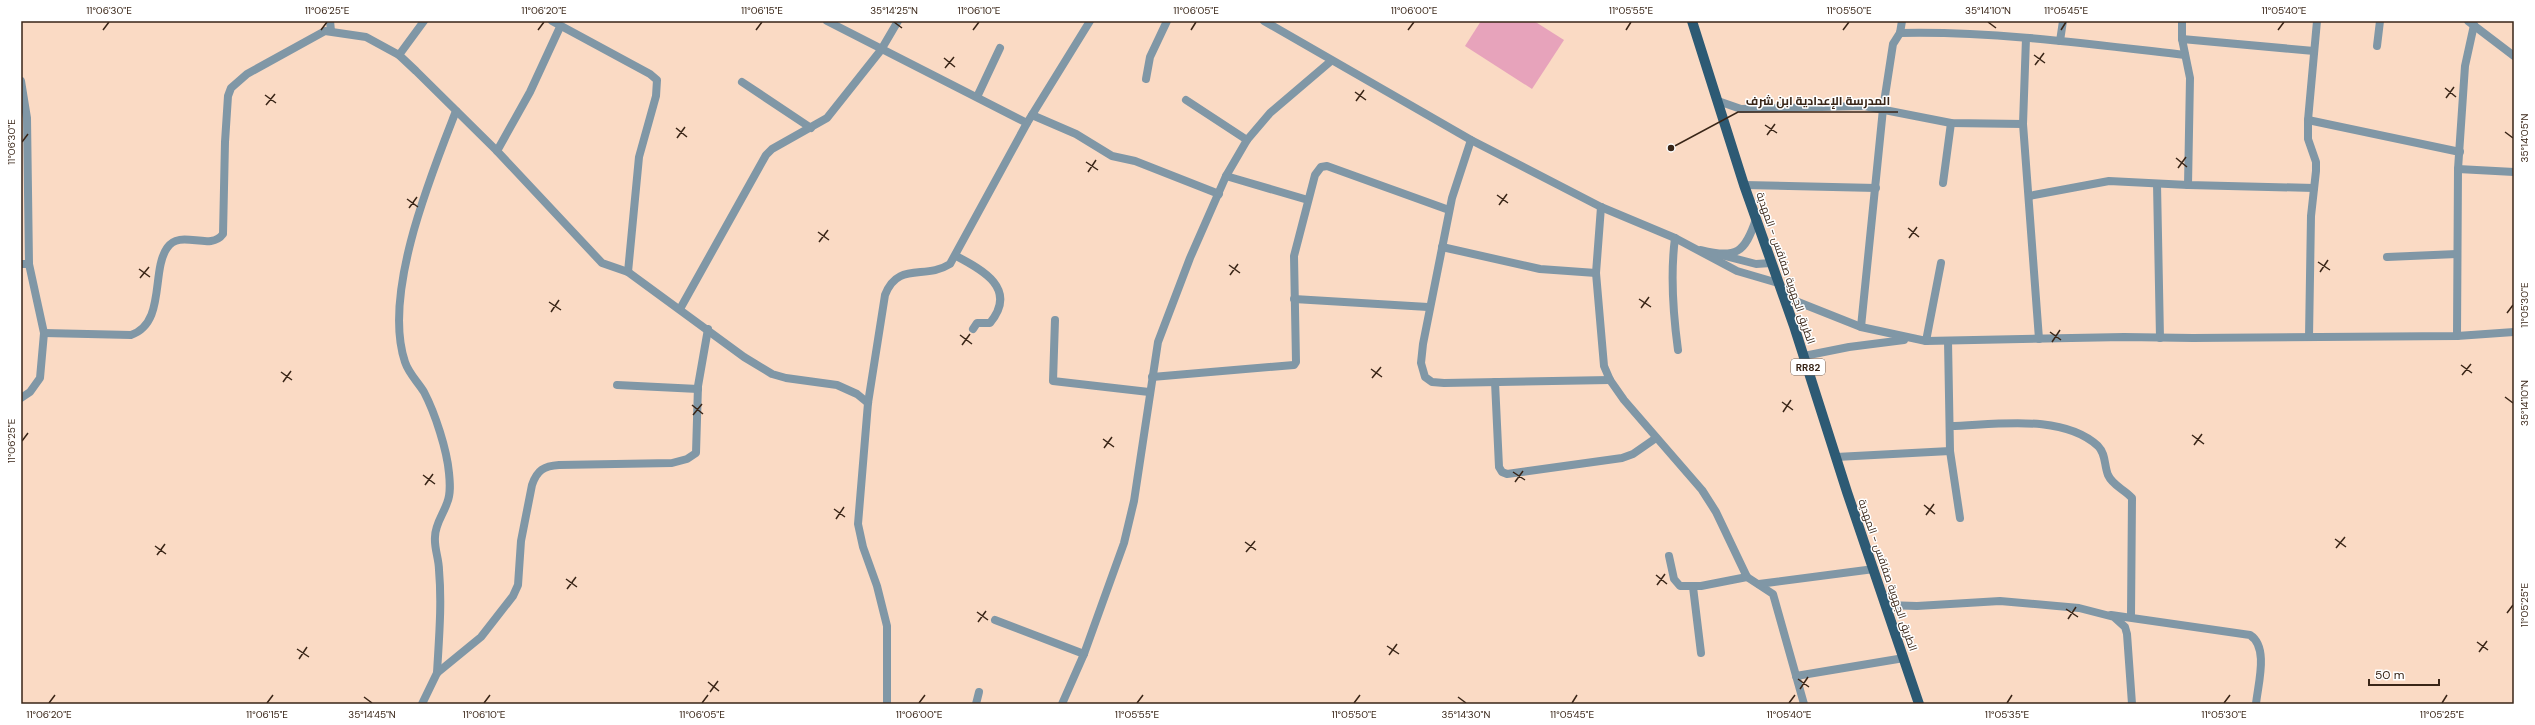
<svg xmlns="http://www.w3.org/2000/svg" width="2535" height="725" font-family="'DM Sans',Cairo,sans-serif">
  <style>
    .green { fill: #e7a3bb }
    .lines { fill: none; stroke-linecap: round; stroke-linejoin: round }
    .street { stroke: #8097a6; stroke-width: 8 }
    .primary { stroke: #2d5a74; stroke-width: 10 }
    .ticks { fill: none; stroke: #392517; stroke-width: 1.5 }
    .labels { text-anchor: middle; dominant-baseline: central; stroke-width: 3; stroke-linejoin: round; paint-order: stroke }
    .shield { fill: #fff; stroke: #74665d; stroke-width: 1 }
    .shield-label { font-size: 10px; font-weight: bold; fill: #392517 }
    .street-label { font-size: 11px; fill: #392517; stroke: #fff }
    .leader { fill: none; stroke: #392517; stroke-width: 1.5 }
    .callout-dot { fill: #392517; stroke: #fff; stroke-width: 1.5 }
    .callout-label { font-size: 12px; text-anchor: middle; font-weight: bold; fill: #392517; stroke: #fff; stroke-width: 3; stroke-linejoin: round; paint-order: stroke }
    .neatline { fill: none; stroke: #392517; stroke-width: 1.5 }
    .ticks-label { font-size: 10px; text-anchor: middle; fill: #392517 }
  </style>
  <rect width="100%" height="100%" fill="#fadac4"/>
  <polygon class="green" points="1481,21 1534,21 1564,40 1532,89 1465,46"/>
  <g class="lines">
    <g class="street">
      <polyline points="330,21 331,31"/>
      <polyline points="552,21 650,74 657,80 656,96 639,157 628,272"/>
      <polyline points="827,21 1027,123"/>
      <polyline points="1264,21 1471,140 1601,207 1675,238 1737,271 1778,283"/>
      <polyline points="2182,21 2182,39 2190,78 2188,185"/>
      <polyline points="2468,21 2514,56"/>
      <path d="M1900,33C1995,31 2090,44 2185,55"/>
      <polyline points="2026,38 2023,124 2039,339"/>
      <polyline points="2182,39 2314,51"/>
      <polyline points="2060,41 2063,21"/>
      <polyline points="2377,46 2380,21"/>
      <polyline points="399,55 424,21"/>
      <polyline points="1146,79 1150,57 1167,21"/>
      <polyline points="21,81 27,118 29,264 44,333 40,378 30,392 21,398"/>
      <polyline points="742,82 811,128"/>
      <polyline points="977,97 1000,48"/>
      <polyline points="1186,100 1247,140"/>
      <polyline points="1718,101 1741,109 1864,106 1951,123 2023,124"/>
      <polyline points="1032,115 1076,134 1112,156 1135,161 1219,194"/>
      <polyline points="2308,120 2460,152"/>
      <polyline points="1471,140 1452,198 1423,344 1421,363 1425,377 1432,382 1444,383 1610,380"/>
      <polyline points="497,151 530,92 560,27"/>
      <polyline points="2458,169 2514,172"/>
      <polyline points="1226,176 1308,200"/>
      <polyline points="1943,183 1951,123"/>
      <polyline points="2157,184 2160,338"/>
      <polyline points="1744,185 1876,188"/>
      <polyline points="2029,196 2109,181 2188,185 2314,188"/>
      <polyline points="1601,207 1596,273 1604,366 1610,380 1624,400 1702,490 1716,512 1747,577 1773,594 1804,704"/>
      <path d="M1675,238C1670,276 1673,313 1678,350"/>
      <polyline points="1442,247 1540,269 1596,273"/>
      <path d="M1701,250C1736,259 1745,253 1756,219"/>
      <polyline points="1721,255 1756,264 1771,263"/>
      <path d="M956,256C983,270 1018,289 990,323H977L973,329"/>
      <polyline points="2387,257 2457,254"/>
      <polyline points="21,264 29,264"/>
      <polyline points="1783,296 1861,327 1926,341 2124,337 2193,338 2457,336 2514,332"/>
      <polyline points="1294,299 1428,307"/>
      <polyline points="680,309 766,155 772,149 827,118 881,50 898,21"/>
      <polyline points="1055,320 1053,381 1149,392"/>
      <polyline points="1861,327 1883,109 1893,44 1900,33 1902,21"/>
      <path d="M44,333L131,335C166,323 151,271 167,248C180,228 210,252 223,234L225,142L228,96L231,88L247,74L325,31L366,37L399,55L416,71L497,151L602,263L628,272L744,357L772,374L786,378L837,385L857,394L868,403"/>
      <polyline points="2457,336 2458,169 2465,66 2474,25"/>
      <polyline points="2309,337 2311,216 2316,171 2316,162 2308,139 2308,120 2317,21"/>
      <polyline points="1926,341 1941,263"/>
      <polyline points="1948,341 1950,451 1960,518"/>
      <polyline points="1804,356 1849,347 1904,340"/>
      <polyline points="1152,377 1294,365 1296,362 1294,256 1315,175 1321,167 1327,166 1449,210"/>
      <polyline points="1495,382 1499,467 1502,472 1507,474 1622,458 1633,454 1656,438"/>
      <polyline points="617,385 698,389"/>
      <path d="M1950,426C1995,425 2062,413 2098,446C2106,454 2104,465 2108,475C2113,486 2124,489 2132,498L2131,616"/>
      <polyline points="1836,457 1950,451"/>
      <polyline points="1669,556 1674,579 1680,586 1701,586 1747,577"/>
      <polyline points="1759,584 1874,569"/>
      <polyline points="1693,587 1701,653"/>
      <polyline points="1886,605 1917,606 2000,601 2079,608 2114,617 2125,627 2127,634 2132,704"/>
      <path d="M2111,615L2250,635C2269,647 2258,684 2256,704"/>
      <polyline points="995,620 1084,654"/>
      <path d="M437,673C439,638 442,604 439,570C439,559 434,548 435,537C435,524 443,515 447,503C451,494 450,483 449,473C447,450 435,413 424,392C418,382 409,374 405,362C382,294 431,175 456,111"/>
      <polyline points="1796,676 1904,658"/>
      <path d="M422,704L437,673L481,637L513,596L518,585L521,541L532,485C537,470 544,466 559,465L672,463L687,459L696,453L698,386L708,329"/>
      <path d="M887,704V626L877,586L863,547L858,524L868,403L885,295C898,261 925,280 950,264L1027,123L1090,21"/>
      <polyline points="976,704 979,692"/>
      <polyline points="1062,704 1084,654 1124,543 1134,501 1158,342 1190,258 1226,176 1247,140 1270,113 1331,61"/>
    </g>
    <polyline class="primary" points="1692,21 1744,185 1794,326 1847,492 1919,704"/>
  </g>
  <path class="ticks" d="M894,22L902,28M1988,22L1996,28M103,30L109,22M321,30L327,22M538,30L544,22M756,30L762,22M973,30L979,22M1191,30L1196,22M1408,30L1414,22M1626,30L1631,22M1843,30L1849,22M2061,30L2066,22M2278,30L2284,22M2034,55L2045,63M944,58L955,67M2035,65L2044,53M945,68L954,57M2445,88L2456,97M1355,92L1366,100M265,95L276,103M2446,98L2454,87M1356,101L1364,90M266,105L275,94M1765,125L1777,133M676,128L687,137M2505,132L2513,138M1767,135L1775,124M677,138L685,127M22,142L28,134M2176,158L2187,167M1086,162L1098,170M2178,168L2186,157M1088,172L1096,160M1497,195L1508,203M407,199L418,207M1499,205L1507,194M409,208L417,197M1908,228L1919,237M818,232L829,240M1909,238L1917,227M819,242L828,230M2318,262L2330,270M1229,265L1240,273M139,269L150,277M2320,272L2328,260M1230,275L1238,264M140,278L149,267M1639,299L1651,307M549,302L561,310M1641,308L1649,297M551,312L559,300M2507,313L2513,305M2050,332L2061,340M960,335L972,344M2052,342L2060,330M962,345L970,334M2461,365L2472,373M1371,369L1382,377M281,372L292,380M2462,375L2471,364M1372,378L1381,367M283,382L291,371M2505,397L2513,403M1782,402L1793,410M692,405L703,414M1783,412L1791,400M693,415L702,404M2192,435L2204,444M1103,439L1114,447M22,441L28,433M2194,445L2202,434M1104,448L1112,437M1513,472L1525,480M423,475L435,484M1515,482L1523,471M425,485L433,474M1924,505L1935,514M834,509L845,517M1926,515L1934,504M836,519L844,507M2335,539L2346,547M1245,542L1256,550M155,546L166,554M2336,548L2345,537M1246,552L1255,541M157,555L165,544M1656,575L1667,584M566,579L577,587M1657,585L1665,574M567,589L576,577M2066,609L2078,617M977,612L988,620M2507,613L2513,605M2068,619L2076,607M978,622L986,611M2477,642L2488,650M1387,646L1399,654M297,649L309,657M2479,652L2487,641M1389,655L1397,644M299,659L307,647M1798,679L1809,687M708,682L719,691M1800,689L1808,677M710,692L718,681M364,697L372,703M1458,697L1466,703M49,703L55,695M267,703L273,695M484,703L490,695M702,703L708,695M919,703L925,695M1137,703L1143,695M1354,703L1360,695M1572,703L1577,695M1789,703L1795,695M2007,703L2012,695M2224,703L2230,695M2442,703L2447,695"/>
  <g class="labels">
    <rect class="shield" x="1791" y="359" width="34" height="16" rx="3"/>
    <g class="shield-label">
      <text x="1808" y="367">RR82</text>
    </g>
    <g class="street-label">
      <text transform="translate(1786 268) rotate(71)">الطريق الجهوية صفاقس - المهدية</text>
      <text transform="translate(1888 575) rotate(71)">الطريق الجهوية صفاقس - المهدية</text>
    </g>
  </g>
  <path class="leader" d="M1671 148L1738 112H1898"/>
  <circle class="callout-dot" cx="1671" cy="148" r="4"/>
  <g class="callout-label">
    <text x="1818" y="105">المدرسة الإعدادية ابن شرف</text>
  </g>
  <rect width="2535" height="725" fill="none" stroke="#ffffff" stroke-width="44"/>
  <path d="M2369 679v6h70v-6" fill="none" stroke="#392517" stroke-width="2"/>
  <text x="2375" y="679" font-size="12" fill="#392517" stroke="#ffffff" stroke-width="3" paint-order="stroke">50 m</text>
  <rect x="22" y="22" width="2491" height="681" class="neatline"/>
  <g class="ticks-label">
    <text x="109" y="14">11°06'30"E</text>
    <text x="327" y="14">11°06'25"E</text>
    <text x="544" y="14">11°06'20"E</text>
    <text x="762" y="14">11°06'15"E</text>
    <text x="894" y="14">35°14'25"N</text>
    <text x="979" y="14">11°06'10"E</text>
    <text x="1196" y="14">11°06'05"E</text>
    <text x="1414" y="14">11°06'00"E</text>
    <text x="1631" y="14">11°05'55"E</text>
    <text x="1849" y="14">11°05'50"E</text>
    <text x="1988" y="14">35°14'10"N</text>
    <text x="2066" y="14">11°05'45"E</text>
    <text x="2284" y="14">11°05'40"E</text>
    <text transform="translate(2524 138) rotate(-90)" y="4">35°14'05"N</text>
    <text transform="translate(11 142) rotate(-90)" y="4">11°06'30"E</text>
    <text transform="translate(2524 305) rotate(-90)" y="4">11°05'30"E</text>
    <text transform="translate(2524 403) rotate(-90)" y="4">35°14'10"N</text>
    <text transform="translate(11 441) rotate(-90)" y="4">11°06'25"E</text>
    <text transform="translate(2524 605) rotate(-90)" y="4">11°05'25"E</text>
    <text x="49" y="718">11°06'20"E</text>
    <text x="267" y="718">11°06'15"E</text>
    <text x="372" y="718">35°14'45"N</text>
    <text x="484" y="718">11°06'10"E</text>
    <text x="702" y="718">11°06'05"E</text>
    <text x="919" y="718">11°06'00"E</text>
    <text x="1137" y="718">11°05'55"E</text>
    <text x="1354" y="718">11°05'50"E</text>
    <text x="1466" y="718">35°14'30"N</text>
    <text x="1572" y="718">11°05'45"E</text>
    <text x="1789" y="718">11°05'40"E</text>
    <text x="2007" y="718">11°05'35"E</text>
    <text x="2224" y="718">11°05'30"E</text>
    <text x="2442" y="718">11°05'25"E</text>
  </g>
</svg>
